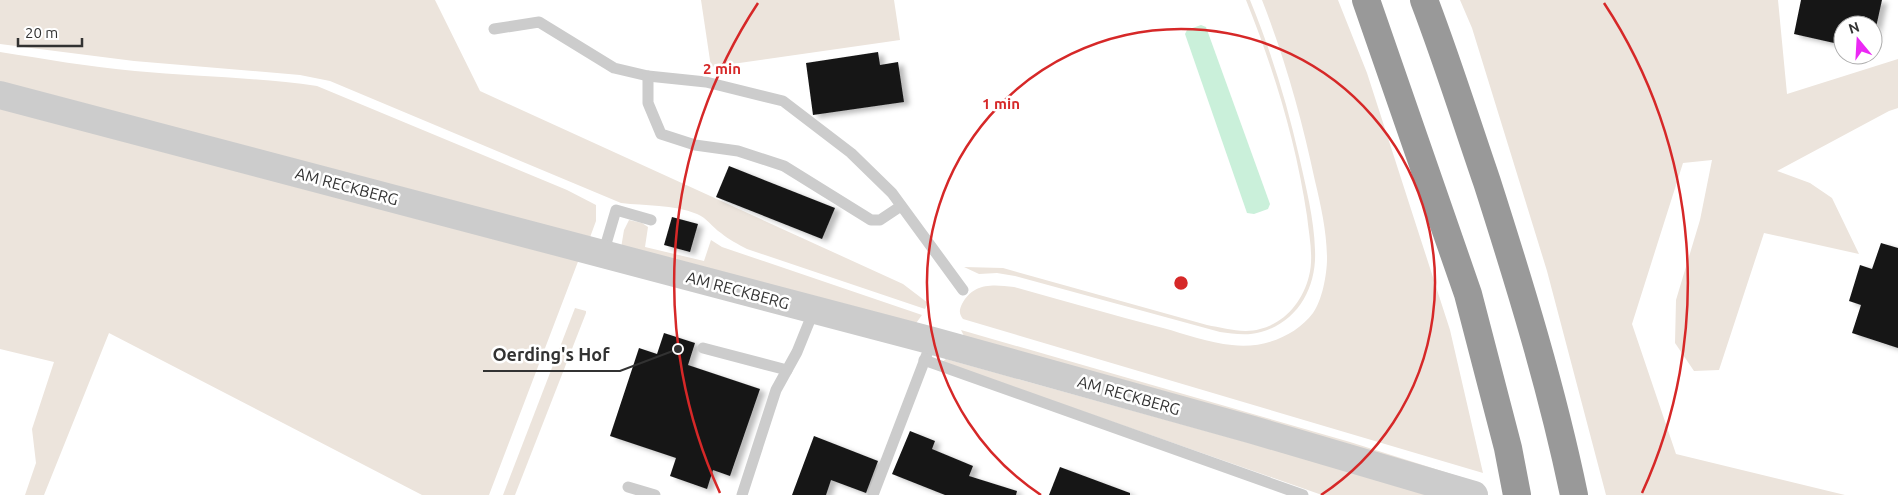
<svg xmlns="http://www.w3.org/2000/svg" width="1898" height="495" font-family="Ubuntu,sans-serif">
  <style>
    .green { fill: #ece4dc }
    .water { fill: #caf0da }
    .building { fill: #191919; filter: url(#shadow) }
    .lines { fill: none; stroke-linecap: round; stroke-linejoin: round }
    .service { stroke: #ccc; stroke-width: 11 }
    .tertiary { stroke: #ccc; stroke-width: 28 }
    .motorway { stroke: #999; stroke-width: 28 }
    .ring { fill: none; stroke: #d62828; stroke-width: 2.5 }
    .labels { text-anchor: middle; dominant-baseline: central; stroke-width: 5; stroke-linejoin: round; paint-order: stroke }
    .street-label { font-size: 16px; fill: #323232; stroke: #fff }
    .centre { fill: #d62828; stroke: #fff; stroke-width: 2.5 }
    .ring-label { font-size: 15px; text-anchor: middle; font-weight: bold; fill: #d62828; stroke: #fff; stroke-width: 5; stroke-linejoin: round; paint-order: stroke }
    .leader { fill: none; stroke: #323232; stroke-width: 2 }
    .callout-dot { fill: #323232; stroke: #fff; stroke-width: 2 }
    .callout-label { font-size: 18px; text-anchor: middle; font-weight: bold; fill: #323232; stroke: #fff; stroke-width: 5; stroke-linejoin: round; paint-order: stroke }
  </style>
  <defs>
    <filter id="shadow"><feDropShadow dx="5.5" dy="3" stdDeviation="2.5" flood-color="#0004"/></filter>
  </defs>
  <rect width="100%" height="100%" fill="#fff"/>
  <g class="green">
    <path d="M0,0H435L480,91L903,284L928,303L925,309L747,249C738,244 729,240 721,233C712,227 707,218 697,214C673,204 645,206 621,203L330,81L300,75L134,61L0,44Z"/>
    <polygon points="701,0 894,0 900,40 711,67"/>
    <path d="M1246,0H1250C1271,51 1287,103 1299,156C1306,187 1314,219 1315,250C1317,287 1298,322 1261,332C1248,336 1233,334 1220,332L1015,276L997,273L979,274L964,267L1003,268L1207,325C1224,328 1243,334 1260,329C1285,323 1303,301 1309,276C1314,257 1309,235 1307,216C1296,141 1274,70 1246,0Z"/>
    <path d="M1262,0H1338L1367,73L1450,330L1483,473L963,319C959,314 959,310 962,304C973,283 992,284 1014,287C1063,301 1113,315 1163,328C1185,334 1209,343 1232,345C1261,349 1295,337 1313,313C1322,301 1327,274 1327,259C1327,233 1321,206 1315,181C1302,119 1285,59 1262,0Z"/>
    <polygon points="1460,0 1778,0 1787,94 1898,59 1898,108 1889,111 1777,171 1810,183 1832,198 1859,254 1764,233 1719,370 1694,371 1675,343 1676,300 1700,220 1712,160 1683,163 1632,324 1676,454 1845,495 1606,495 1547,271 1472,28"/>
    <path d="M0,52C45,59 90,67 135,71C196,77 257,77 317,86L567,190L596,205V221L589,240L0,84Z"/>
    <polygon points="0,106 579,259 489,495 422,495 109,333 44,495 25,495 36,463 32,429 54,362 0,349"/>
    <polygon points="629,220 642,223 648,227 645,247 704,261 711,240 722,247 922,315 914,326 621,248 624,230"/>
    <polygon points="575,308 586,311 586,313 515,495 503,495"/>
    <polygon points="961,330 1350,442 1483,484 1479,485 965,338"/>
    <polygon points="946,359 1437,495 1322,495 942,362"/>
  </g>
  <polygon class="water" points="1201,25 1206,27 1270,204 1268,209 1254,214 1247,213 1185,34 1187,30"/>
  <g class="building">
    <polygon points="1801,0 1882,0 1873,41 1873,25 1843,25 1843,45 1794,34"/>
    <polygon points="878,52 880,65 898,62 904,102 813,115 806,63"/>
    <polygon points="729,166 835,208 822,239 716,197"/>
    <polygon points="672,217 698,224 690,252 664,245"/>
    <polygon points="1881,243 1898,248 1898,348 1852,333 1861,305 1849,301 1860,265 1872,269"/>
    <polygon points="664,333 695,343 688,365 760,389 730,476 713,470 707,489 670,476 676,458 610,436 639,348 657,354"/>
    <polygon points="910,431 935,441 932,449 973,466 969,476 1017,491 1016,495 945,495 892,474"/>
    <polygon points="814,436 878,461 866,493 831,480 826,495 792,495"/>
    <polygon points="1060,467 1130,493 1130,495 1049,495"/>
  </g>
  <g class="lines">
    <g class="service">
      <polyline points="494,29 539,22 614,68 648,76 706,82 783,101 851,153 892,193 963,290"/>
      <polyline points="648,76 648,103 661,134 695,145 738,151 784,166 871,220 880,220 901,206"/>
      <polyline points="603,254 616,210 651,220"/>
      <polyline points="703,348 787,370"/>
      <polyline points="924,360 1303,495"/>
      <polyline points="628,487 655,495"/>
      <polyline points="742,495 776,390 797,352 814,310"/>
      <polyline points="873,495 927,354"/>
    </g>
    <polyline class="tertiary" points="0,95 933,341 1253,430 1474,495"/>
    <g class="motorway">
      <polyline points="1366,0 1468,294 1508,448 1517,495"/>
      <path d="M1424,0C1447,60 1466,121 1487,182C1520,285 1552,389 1574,495"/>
    </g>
  </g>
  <g class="ring">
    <path d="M1041 495A254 254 0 1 1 1321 495"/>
    <path d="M720 493A507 507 0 0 1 758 3M1604 3A507 507 0 0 1 1642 493"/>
  </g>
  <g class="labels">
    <g class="street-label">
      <text transform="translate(347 186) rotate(15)">AM RECKBERG</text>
      <text transform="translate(738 290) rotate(15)">AM RECKBERG</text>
      <text transform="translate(1129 395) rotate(16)">AM RECKBERG</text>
    </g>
  </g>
  <circle cx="1181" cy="283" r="8" class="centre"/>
  <g class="ring-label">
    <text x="722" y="74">2 min</text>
    <text x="1001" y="109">1 min</text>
  </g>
  <path class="leader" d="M678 349L620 371H483"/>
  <circle class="callout-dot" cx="678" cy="349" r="5"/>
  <g class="callout-label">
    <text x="551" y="361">Oerding's Hof</text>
  </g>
  <g transform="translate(1858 40) rotate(342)"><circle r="24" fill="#ffffff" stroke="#adadad"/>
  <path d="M0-4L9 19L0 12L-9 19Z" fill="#eb28f4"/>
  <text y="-8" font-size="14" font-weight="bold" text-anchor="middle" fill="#323232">N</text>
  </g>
  <path d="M18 38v8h64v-8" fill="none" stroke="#323232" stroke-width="2.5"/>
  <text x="25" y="38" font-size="15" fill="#323232" stroke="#ffffff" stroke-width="4" paint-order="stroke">20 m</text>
</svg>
